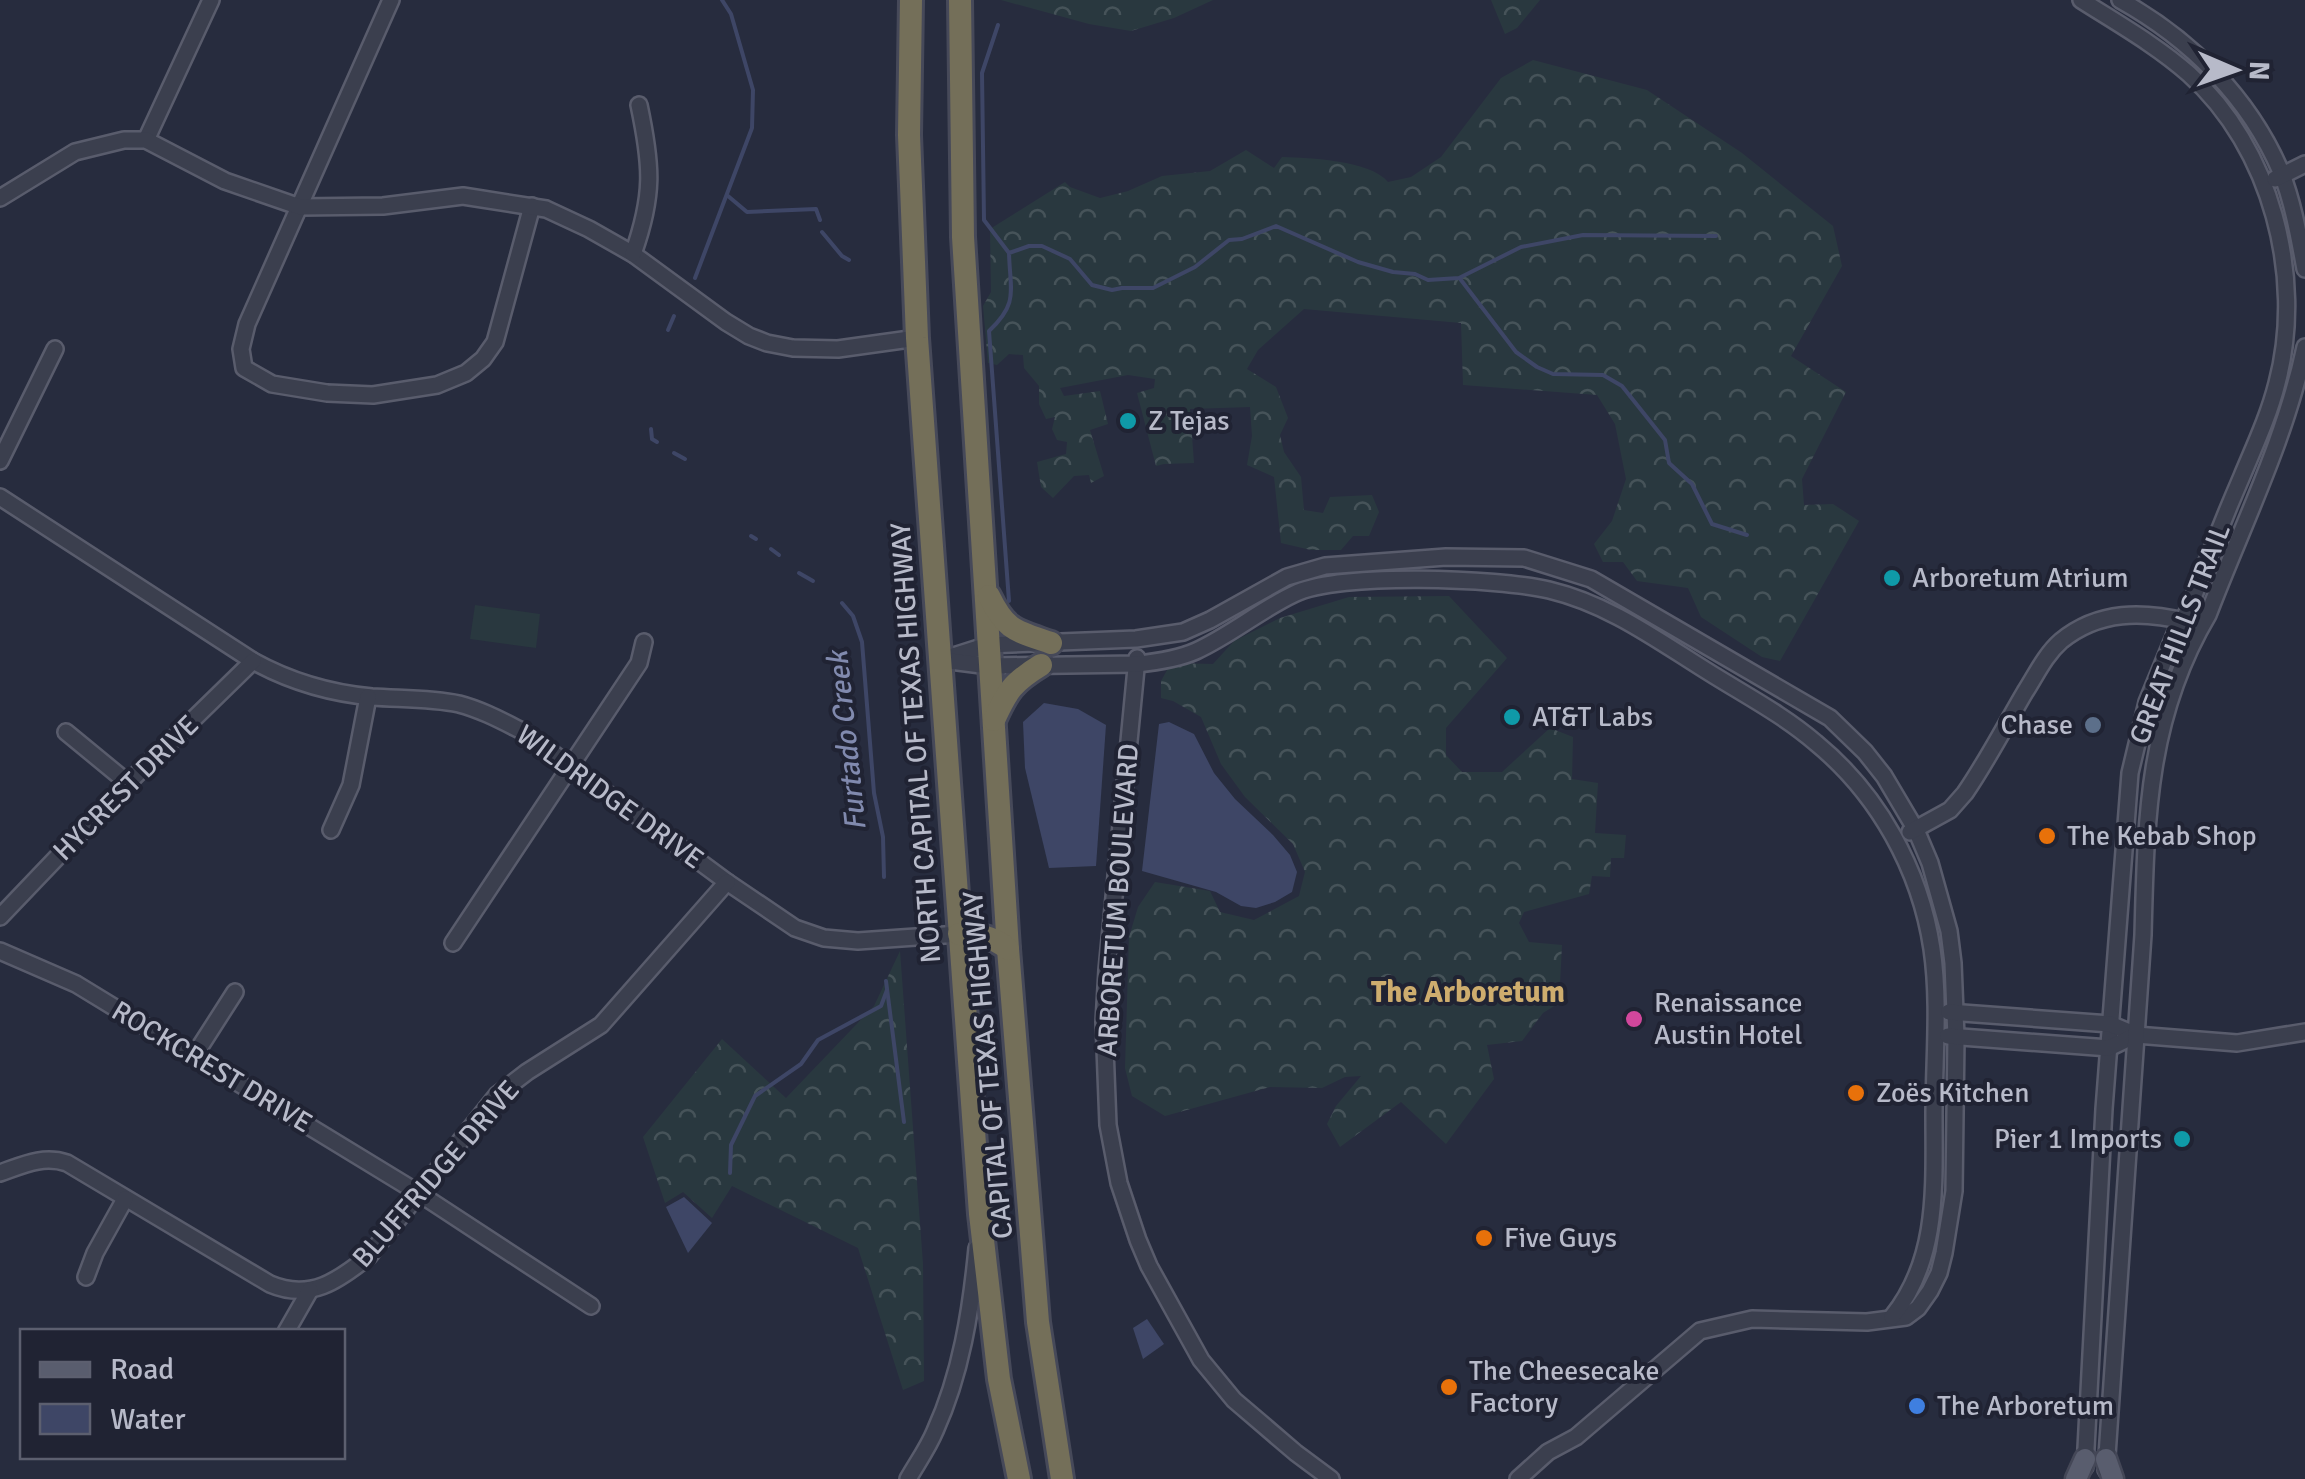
<svg xmlns="http://www.w3.org/2000/svg" width="2305" height="1479" font-family="Signika,sans-serif">
  <style>
    .grass { fill: #29383f }
    .forest { fill: url(#forest-crowns) }
    .water { fill: #3e4666 }
    .lines { fill: none; stroke-linecap: round; stroke-linejoin: round }
    .stream { stroke: #3e4666; stroke-width: 4 }
    .minor-casing { stroke: #595c6c; stroke-width: 20 }
    .major-casing { stroke: #444757; stroke-width: 25 }
    .highway-casing { stroke: #464959; stroke-width: 28 }
    .minor { stroke: #3b3f4e; stroke-width: 15 }
    .major { stroke: #595d6e; stroke-width: 20 }
    .highway { stroke: #746f59; stroke-width: 22 }
    .culture-dot { fill: #0f9aa8; stroke: #202333; stroke-width: 4 }
    .service-dot { fill: #5c6f8a; stroke: #202333; stroke-width: 4 }
    .food-dot { fill: #e8710a; stroke: #202333; stroke-width: 4 }
    .hotel-dot { fill: #d1479c; stroke: #202333; stroke-width: 4 }
    .shop-dot { fill: #3f7fe0; stroke: #202333; stroke-width: 4 }
    .labels { text-anchor: middle; dominant-baseline: central; stroke-width: 8; stroke-linejoin: round; paint-order: stroke }
    .poi-label { font-size: 28px; fill: #b7bac9; stroke: #202333; text-anchor: start }
    .street-label { font-size: 28px; fill: #b7bac9; stroke: #202333 }
    .water-label { font-size: 30px; font-style: italic; fill: #818aae; stroke: #202333 }
    .neighbourhood-label { font-size: 30px; font-weight: bold; fill: #cead6e; stroke: #202333 }
  </style>
  <defs>
    <pattern id="forest-crowns" width="20" height="18" patternUnits="userSpaceOnUse" patternTransform="scale(2.5)"><rect width="20" height="18" fill="#29383f"/><path d="M2 6a3 3 0 1 1 6 0M12 15a3 3 0 1 1 6 0" fill="none" stroke="#465359"/></pattern>
  </defs>
  <rect width="100%" height="100%" fill="#272c3e"/>
  <polygon class="grass" points="475,605 540,614 536,648 470,639"/>
  <g class="forest">
    <polygon points="1001,0 1213,0 1174,18 1131,31 1089,24"/>
    <polygon points="1491,0 1540,0 1517,28 1505,34"/>
    <path d="M1533,60L1647,90L1742,153L1833,226L1842,266L1791,356L1846,392L1802,479L1804,505L1833,504L1859,521L1780,661L1762,657L1701,617L1688,588L1637,581L1623,562H1603L1594,544L1612,521L1626,479L1615,424L1597,395L1463,385L1461,323L1304,309L1258,350L1247,369L1276,387L1288,418L1280,435L1284,452L1301,477L1304,510L1323,513L1330,497L1372,495L1379,512L1369,536H1353L1341,550H1311L1281,543L1274,477L1247,465L1252,436L1250,407L1190,409L1194,463L1164,464L1156,466L1137,393L1154,388L1155,379L1128,375L1060,388L1064,396L1100,391L1108,424L1090,430L1104,476L1091,483L1089,475L1074,476L1053,498L1041,487L1037,462L1066,454L1067,442L1057,440L1052,429L1055,417L1046,419L1039,404V386L1024,368L1023,355L1009,354L997,365L988,363L983,306L991,292L990,229L1065,182L1070,187L1100,198L1128,191L1162,176L1210,171L1246,150L1274,168L1282,157C1309,158 1370,160 1388,182L1411,177L1441,157L1501,78Z"/>
    <polygon points="1449,596 1507,658 1446,728 1446,755 1462,772 1502,772 1550,728 1573,737 1572,779 1598,783 1595,833 1626,835 1624,858 1611,858 1610,877 1592,876 1589,894 1524,912 1519,923 1529,942 1562,945 1559,1003 1543,1013 1522,1041 1487,1045 1494,1079 1446,1144 1401,1102 1340,1147 1327,1124 1336,1106 1361,1076 1345,1077 1322,1088 1270,1087 1165,1116 1132,1096 1125,1068 1129,937 1138,907 1155,882 1210,891 1220,912 1254,920 1299,896 1305,872 1293,844 1245,797 1221,764 1201,717 1173,701 1161,698 1161,681 1171,663 1213,664 1234,641 1280,618 1349,597"/>
    <polygon points="900,951 923,1264 924,1381 903,1390 858,1248 732,1186 712,1218 683,1192 665,1203 643,1137 722,1039 786,1098 874,1006"/>
  </g>
  <g class="water">
    <polygon points="1044,703 1078,709 1106,725 1096,866 1049,868 1025,768 1023,722"/>
    <polygon points="1169,722 1194,734 1214,773 1235,799 1273,835 1290,855 1297,872 1292,892 1275,902 1256,908 1241,906 1216,892 1142,871 1159,724"/>
    <polygon points="684,1197 712,1223 688,1253 666,1207"/>
    <polygon points="1147,1319 1164,1344 1143,1359 1133,1328"/>
  </g>
  <g class="lines">
    <g class="stream">
      <polyline points="998,25 982,73 984,220 1009,253"/>
      <polyline points="728,196 747,212 816,209 820,220"/>
      <polyline points="822,232 842,256 849,260"/>
      <polyline points="695,278 752,128 753,90 731,14 722,0"/>
      <polyline points="1461,280 1516,352 1537,367 1553,374 1603,375 1622,386 1665,440 1669,463 1692,484 1712,524 1747,535"/>
      <polyline points="668,330 674,316"/>
      <polyline points="651,429 652,439 657,442"/>
      <polyline points="674,453 685,459"/>
      <polyline points="751,536 756,539"/>
      <polyline points="771,549 779,555"/>
      <polyline points="799,573 813,581"/>
      <path d="M1009,601L989,331C1019,303 1010,291 1009,253L1029,246H1042L1070,259L1092,285L1112,290L1122,288H1153L1195,267L1229,240L1242,239L1276,226L1358,262L1393,272L1415,274L1428,280L1459,278L1521,247L1583,235L1716,236"/>
      <polyline points="842,603 853,616 862,642 874,793 883,837 884,877"/>
      <polyline points="886,981 904,1122"/>
      <polyline points="730,1173 731,1145 755,1096 801,1064 818,1040 881,1006 887,990"/>
    </g>
    <defs>
      <g id="minor">
        <polyline points="391,0 247,324 241,349 244,368 272,384 327,393 373,395 437,385 466,373 483,359 495,342 532,206"/>
        <path d="M2081,0C2117,23 2156,45 2189,74C2271,147 2305,277 2277,383C2269,415 2255,445 2242,476C2223,520 2205,565 2188,611L2175,634L2147,702L2130,773L2104,1109L2085,1467"/>
        <path d="M2120,0C2190,39 2249,97 2281,172C2293,202 2299,237 2305,269"/>
        <polyline points="146,140 211,0"/>
        <polyline points="2275,179 2305,164"/>
        <polyline points="0,198 75,152 124,140 146,140 225,181 300,207 383,206 463,196 546,209 589,229 633,254 726,322 749,336 767,343 793,348 838,349 917,338"/>
        <path d="M633,254C654,195 652,166 639,105"/>
        <polyline points="0,461 55,349"/>
        <path d="M0,497L253,661C291,682 329,693 372,697C401,699 431,698 459,704C482,710 502,721 524,732L727,882L795,928L824,938L858,941L959,934"/>
        <polyline points="1137,658 1107,970 1104,1022 1108,1125 1119,1183 1138,1240 1149,1266 1201,1360 1234,1400 1296,1453 1331,1479"/>
        <polyline points="941,660 988,645 1136,639 1183,632 1210,620 1287,577 1325,566 1446,557 1524,558 1591,579 1830,718 1865,752 1884,776 1916,830 1930,863 1949,931 1953,963 1956,1037 1954,1191 1944,1253 1939,1273 1930,1291 1918,1308 1906,1317 1867,1322 1752,1319 1700,1331 1576,1437 1548,1452 1518,1479"/>
        <path d="M950,661L989,666L1137,664C1157,662 1178,659 1196,651C1231,635 1260,610 1294,594C1339,572 1498,578 1549,590C1612,605 1661,643 1715,676C1749,697 1786,717 1816,743C1878,794 1920,869 1932,949C1940,1003 1934,1060 1934,1115C1934,1186 1939,1259 1892,1317"/>
        <polyline points="66,732 128,783"/>
        <polyline points="331,830 351,785 368,697"/>
        <path d="M1910,832L1950,810L1965,793C1987,761 2005,726 2025,692C2036,675 2045,655 2061,641C2099,610 2143,611 2188,622"/>
        <polyline points="0,917 128,783 253,661"/>
        <polyline points="453,943 639,663 644,642"/>
        <polyline points="0,951 76,984 420,1194 591,1306"/>
        <polyline points="1949,1012 2110,1024 2136,1035 2237,1043 2305,1032"/>
        <polyline points="1948,1036 2109,1048 2136,1035"/>
        <polyline points="194,1056 235,992"/>
        <path d="M0,1173C23,1165 43,1155 67,1163L270,1284C310,1301 338,1281 369,1256L497,1095L527,1072L601,1025L727,882"/>
        <polyline points="86,1277 95,1253 125,1199"/>
        <polyline points="286,1332 310,1290"/>
        <path d="M2106,1470L2143,935C2146,819 2147,718 2208,615C2242,526 2285,441 2305,347"/>
        <path d="M908,1479C917,1463 928,1448 935,1431C961,1374 971,1311 977,1248"/>
      </g>
      <g id="major">
        <polyline points="2106,1459 2113,1479"/>
        <polyline points="2076,1479 2085,1459"/>
      </g>
      <g id="highway">
        <polyline points="911,0 909,135 917,338 980,1214 999,1379 1019,1479"/>
        <polyline points="960,0 963,237 1008,949 1038,1322 1062,1479"/>
        <path d="M989,596C1006,631 1016,631 1051,643"/>
        <path d="M994,720C1007,691 1013,682 1041,665"/>
        <path d="M959,934C980,935 992,936 1008,949"/>
      </g>
    </defs>
    <use href="#minor" class="minor-casing"/>
    <use href="#major" class="major-casing"/>
    <use href="#highway" class="highway-casing"/>
    <use href="#minor" class="minor"/>
    <use href="#major" class="major"/>
    <use href="#highway" class="highway"/>
  </g>
  <g class="culture-dot">
    <circle cx="1128" cy="421" r="10"/>
    <circle cx="1892" cy="578" r="10"/>
    <circle cx="1512" cy="717" r="10"/>
    <circle cx="2182" cy="1139" r="10"/>
  </g>
  <circle class="service-dot" cx="2093" cy="725" r="10"/>
  <g class="food-dot">
    <circle cx="2047" cy="836" r="10"/>
    <circle cx="1856" cy="1093" r="10"/>
    <circle cx="1484" cy="1238" r="10"/>
    <circle cx="1449" cy="1387" r="10"/>
  </g>
  <circle class="hotel-dot" cx="1634" cy="1019" r="10"/>
  <circle class="shop-dot" cx="1917" cy="1406" r="10"/>
  <g class="labels">
    <g class="poi-label">
      <text x="1148" y="421">Z Tejas</text>
      <text x="1912" y="578">Arboretum Atrium</text>
      <text x="1532" y="717">AT&amp;T Labs</text>
      <text x="2073" y="725" text-anchor="end">Chase</text>
      <text x="2067" y="836">The Kebab Shop</text>
      <text x="1654" y="1003">Renaissance<tspan x="1654" dy="32">Austin Hotel</tspan></text>
      <text x="1876" y="1093">Zoës Kitchen</text>
      <text x="2162" y="1139" text-anchor="end">Pier 1 Imports</text>
      <text x="1504" y="1238">Five Guys</text>
      <text x="1469" y="1371">The Cheesecake<tspan x="1469" dy="32">Factory</tspan></text>
      <text x="1937" y="1406">The Arboretum</text>
    </g>
    <g class="street-label">
      <text transform="translate(2180 634) rotate(-69)">GREAT HILLS TRAIL</text>
      <text transform="translate(916 743) rotate(-94)">NORTH CAPITAL OF TEXAS HIGHWAY</text>
      <text transform="translate(126 788) rotate(-45)">HYCREST DRIVE</text>
      <text transform="translate(610 797) rotate(36)">WILDRIDGE DRIVE</text>
      <text transform="translate(1118 900) rotate(-86)">ARBORETUM BOULEVARD</text>
      <text transform="translate(988 1065) rotate(-95)">CAPITAL OF TEXAS HIGHWAY</text>
      <text transform="translate(212 1067) rotate(31)">ROCKCREST DRIVE</text>
      <text transform="translate(436 1174) rotate(-49)">BLUFFRIDGE DRIVE</text>
    </g>
    <g class="water-label">
      <text transform="translate(847 741) rotate(-96)">Furtado Creek</text>
    </g>
    <g class="neighbourhood-label">
      <text x="1468" y="992">The Arboretum</text>
    </g>
  </g>
  <rect x="20" y="1329" width="325" height="130" fill="#202333" stroke="#5c5f6f" stroke-width="2.5"/>
  <rect x="40" y="1362" width="50" height="15" fill="#595d6e" stroke="#5c5f6f" stroke-width="2.5"/>
  <text x="110" y="1379" font-size="30" fill="#b7bac9">Road</text>
  <rect x="40" y="1404" width="50" height="30" fill="#3e4666" stroke="#5c5f6f" stroke-width="2.5"/>
  <text x="110" y="1429" font-size="30" fill="#b7bac9">Water</text>
  <g transform="translate(2235 70) rotate(92)" stroke="#202333" stroke-width="8" paint-order="stroke">
  <path d="M0-8L18 38L0 25L-18 38Z" fill="#b7bac9"/>
  <text y="-15" font-size="28" font-weight="bold" text-anchor="middle" fill="#b7bac9">N</text>
  </g>
</svg>
